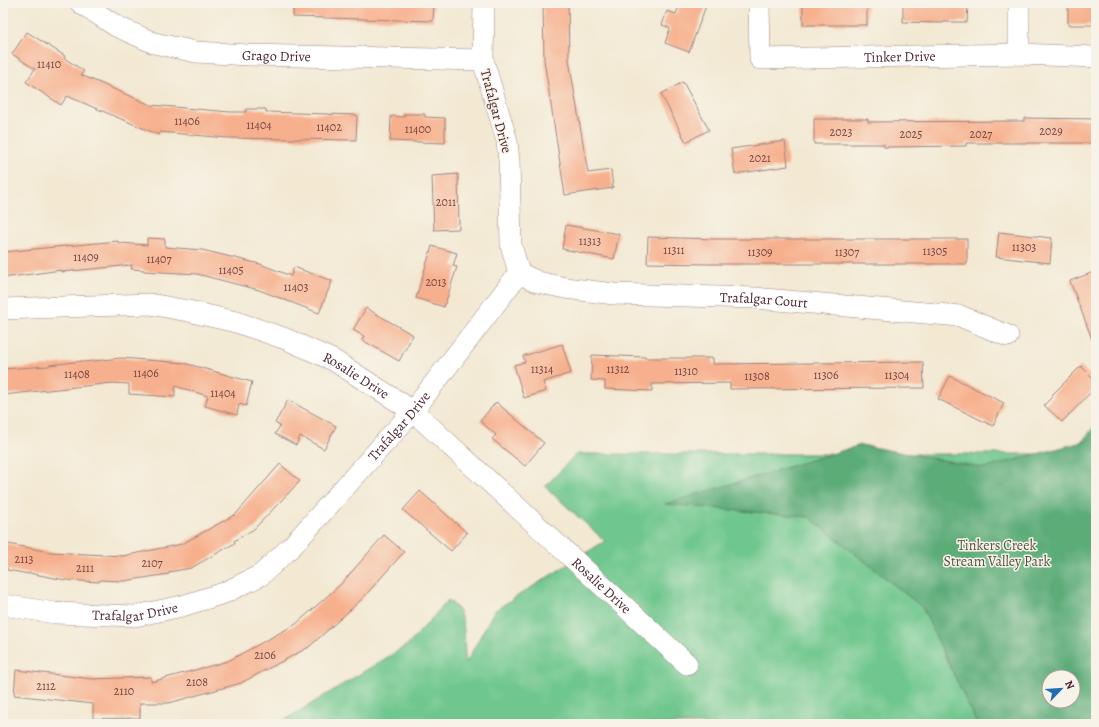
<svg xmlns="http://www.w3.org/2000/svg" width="1099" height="727" font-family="Alegreya,serif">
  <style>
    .green { fill: #6fc78d; stroke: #5c735c; fill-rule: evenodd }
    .forest { fill: #5bac78; stroke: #526652; fill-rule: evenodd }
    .building { fill: #f7b08d }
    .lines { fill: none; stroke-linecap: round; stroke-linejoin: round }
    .street-casing { stroke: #9e847f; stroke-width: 22 }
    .street { stroke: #fff; stroke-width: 21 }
    .labels { text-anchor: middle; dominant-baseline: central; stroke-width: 3; stroke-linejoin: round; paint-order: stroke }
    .number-label { font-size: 12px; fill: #754344 }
    .street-label { font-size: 14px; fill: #4a1f2b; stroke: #f7f3e8 }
    .park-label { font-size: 14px; fill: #555148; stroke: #f7f3e8 }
  </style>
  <rect width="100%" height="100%" fill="#f7f3e8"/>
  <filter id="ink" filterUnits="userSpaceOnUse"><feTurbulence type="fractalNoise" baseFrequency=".025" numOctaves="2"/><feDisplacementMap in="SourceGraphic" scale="8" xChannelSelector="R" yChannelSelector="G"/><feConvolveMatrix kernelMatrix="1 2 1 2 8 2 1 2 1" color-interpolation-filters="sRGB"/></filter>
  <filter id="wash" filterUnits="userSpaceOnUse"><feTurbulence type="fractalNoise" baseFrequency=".012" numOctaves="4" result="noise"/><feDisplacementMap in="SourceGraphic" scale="16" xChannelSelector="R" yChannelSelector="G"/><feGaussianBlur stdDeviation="0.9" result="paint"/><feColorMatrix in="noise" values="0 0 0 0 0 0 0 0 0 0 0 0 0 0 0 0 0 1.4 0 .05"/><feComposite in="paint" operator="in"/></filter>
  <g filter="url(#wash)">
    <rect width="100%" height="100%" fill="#f3e9d3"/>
    <path class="green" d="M1096,424V722L1094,724H278L409,644L448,600C470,615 462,641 466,663L494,611L605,541L552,493V494L545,487L576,454H1072ZM1049,677H1073V701H1049Z"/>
    <path class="forest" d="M1096,428V724H977L922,607L809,517L665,504L861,445L984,468L1086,441ZM1049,677H1073V701H1049Z"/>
    <g id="blocks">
      <g class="building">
        <polygon points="293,3 434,3 433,21 293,17"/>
        <polygon points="543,3 568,3 569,60 588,173 611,170 613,188 565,195 544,60"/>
        <polygon points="680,3 707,3 689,52 665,43 670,28 662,25 667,11 676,14"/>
        <rect x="803" y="3" width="64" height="22"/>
        <polygon points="903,3 968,3 967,22 943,22 943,23 903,22"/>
        <rect x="1068" y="3" width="28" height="22"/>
        <polygon points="27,32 65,56 64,58 84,71 81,75 151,105 230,112 246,112 246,109 266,109 266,112 357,115 356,140 228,138 159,132 159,135 67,96 61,105 26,82 35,69 12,54"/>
        <polygon points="683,82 709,130 686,142 661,94"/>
        <polygon points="404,114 425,114 425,117 445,118 445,143 390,141 391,116 404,117"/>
        <polygon points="1024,118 1096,119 1096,143 966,143 966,146 884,147 884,144 814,144 814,119 868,119 868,122 1024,121"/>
        <polygon points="785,141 788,166 735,174 731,149"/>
        <polygon points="458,174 459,229 434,230 432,176"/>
        <polygon points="566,225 619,234 614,259 562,249"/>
        <polygon points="999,232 1052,238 1050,263 996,257"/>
        <polygon points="648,237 714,239 967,239 967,264 707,264 647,263"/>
        <polygon points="147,238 165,239 165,247 202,250 260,264 291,276 294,267 332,281 319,313 259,290 197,274 144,271 144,270 131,269 132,265 61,272 61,270 3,278 3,252 118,241 119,243 147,245"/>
        <polygon points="432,246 457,253 453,266 457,267 444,307 416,298"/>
        <polygon points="1096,271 1096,346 1095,347 1070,281"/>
        <polygon points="366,308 413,335 399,361 362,340 364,336 353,330"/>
        <polygon points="562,344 571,373 543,382 546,391 524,398 514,365 525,362 523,356"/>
        <polygon points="592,355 645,357 645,358 713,358 713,364 923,362 924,388 730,389 730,383 652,384 652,391 605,389 605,381 591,380"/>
        <polygon points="121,358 184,363 252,382 246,406 239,404 237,415 205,406 208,396 175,386 175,397 129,394 129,384 112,383 3,395 3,369 49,366 49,365 83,361 84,362"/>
        <polygon points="1081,366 1096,381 1096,387 1062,422 1044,405 1053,396 1052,395"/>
        <polygon points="950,376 1004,403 993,426 938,399"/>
        <polygon points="288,400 336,426 324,449 300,436 296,445 275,434 280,426 275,423"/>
        <polygon points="496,402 544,443 525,466 492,439 496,435 480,421"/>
        <polygon points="280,464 300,481 254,529 234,541 235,543 191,568 169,572 169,574 124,581 100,580 99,582 65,580 29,573 29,574 7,570 7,568 3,568 3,543 50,552 123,556 182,544 236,514"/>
        <polygon points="420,491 467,533 451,551 403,510"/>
        <polygon points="384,535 404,552 361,600 309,647 241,683 169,703 140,703 140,718 93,719 93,704 14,695 16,670 93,679 151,677 151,682 228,661 296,624 341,584"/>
      </g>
    </g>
  </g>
  <g filter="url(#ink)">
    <use href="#blocks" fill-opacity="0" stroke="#9e847f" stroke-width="1"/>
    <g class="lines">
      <defs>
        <g id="street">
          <path id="s1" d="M81,3L116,26L154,43L196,52L248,55L483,60"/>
          <path id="s2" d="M759,3L760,59L1019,54L1096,57"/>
          <polyline points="1019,54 1019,3"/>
          <path id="s3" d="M519,273L538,282L565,288L614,294L755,298L960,316L1008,336"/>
          <path id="s4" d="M3,309L150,304L188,311L236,322L286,339L333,360L413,411L687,664"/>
          <path id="s5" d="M3,605L55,613L135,616L182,606L224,593L261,575L293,545L413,411L519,273L511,245L509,161L507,141L483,60L484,3"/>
        </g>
      </defs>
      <use href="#street" class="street-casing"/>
      <use href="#street" class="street"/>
    </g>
  </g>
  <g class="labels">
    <g class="number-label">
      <text x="49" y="64">11410</text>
      <text x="187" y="121">11406</text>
      <text x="259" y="125">11404</text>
      <text x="329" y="127">11402</text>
      <text x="418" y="129">11400</text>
      <text x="1051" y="131">2029</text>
      <text x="841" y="132">2023</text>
      <text x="911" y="134">2025</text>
      <text x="981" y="134">2027</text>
      <text x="760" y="158">2021</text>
      <text x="446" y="202">2011</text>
      <text x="590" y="241">11313</text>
      <text x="1024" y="247">11303</text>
      <text x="674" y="250">11311</text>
      <text x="935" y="251">11305</text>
      <text x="760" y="252">11309</text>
      <text x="847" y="252">11307</text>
      <text x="86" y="257">11409</text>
      <text x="159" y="259">11407</text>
      <text x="231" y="270">11405</text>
      <text x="436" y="282">2013</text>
      <text x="296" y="287">11403</text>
      <text x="542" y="369">11314</text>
      <text x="618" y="369">11312</text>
      <text x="686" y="371">11310</text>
      <text x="146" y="373">11406</text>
      <text x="77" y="374">11408</text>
      <text x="826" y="375">11306</text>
      <text x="897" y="375">11304</text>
      <text x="757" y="376">11308</text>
      <text x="223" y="393">11404</text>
      <text x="24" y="559">2113</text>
      <text x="152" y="563">2107</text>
      <text x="85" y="568">2111</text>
      <text x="265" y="655">2106</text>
      <text x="197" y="682">2108</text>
      <text x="46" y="686">2112</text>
      <text x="124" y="691">2110</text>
    </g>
    <g class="street-label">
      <text stroke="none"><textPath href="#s1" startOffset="207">Grago Drive</textPath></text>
      <text stroke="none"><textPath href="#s2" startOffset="196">Tinker Drive</textPath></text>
      <text transform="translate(496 111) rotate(75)">Trafalgar Drive</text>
      <text stroke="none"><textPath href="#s3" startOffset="248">Trafalgar Court</textPath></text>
      <text stroke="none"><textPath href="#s4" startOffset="367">Rosalie Drive</textPath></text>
      <text stroke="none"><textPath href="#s5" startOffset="469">Trafalgar Drive</textPath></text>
      <text stroke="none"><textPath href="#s4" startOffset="691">Rosalie Drive</textPath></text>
      <text stroke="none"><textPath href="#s5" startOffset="133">Trafalgar Drive</textPath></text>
    </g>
    <g class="park-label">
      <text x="997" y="545">Tinkers Creek<tspan x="997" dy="16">Stream Valley Park</tspan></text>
    </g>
  </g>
  <rect width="1099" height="727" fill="none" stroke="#f7f3e8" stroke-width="16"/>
  <g transform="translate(1061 689) rotate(65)"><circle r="19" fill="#f7f3e8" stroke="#b29e9c"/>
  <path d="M0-3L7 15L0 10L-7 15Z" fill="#1f6fb2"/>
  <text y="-6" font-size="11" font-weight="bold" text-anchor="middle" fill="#4a1f2b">N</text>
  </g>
</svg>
